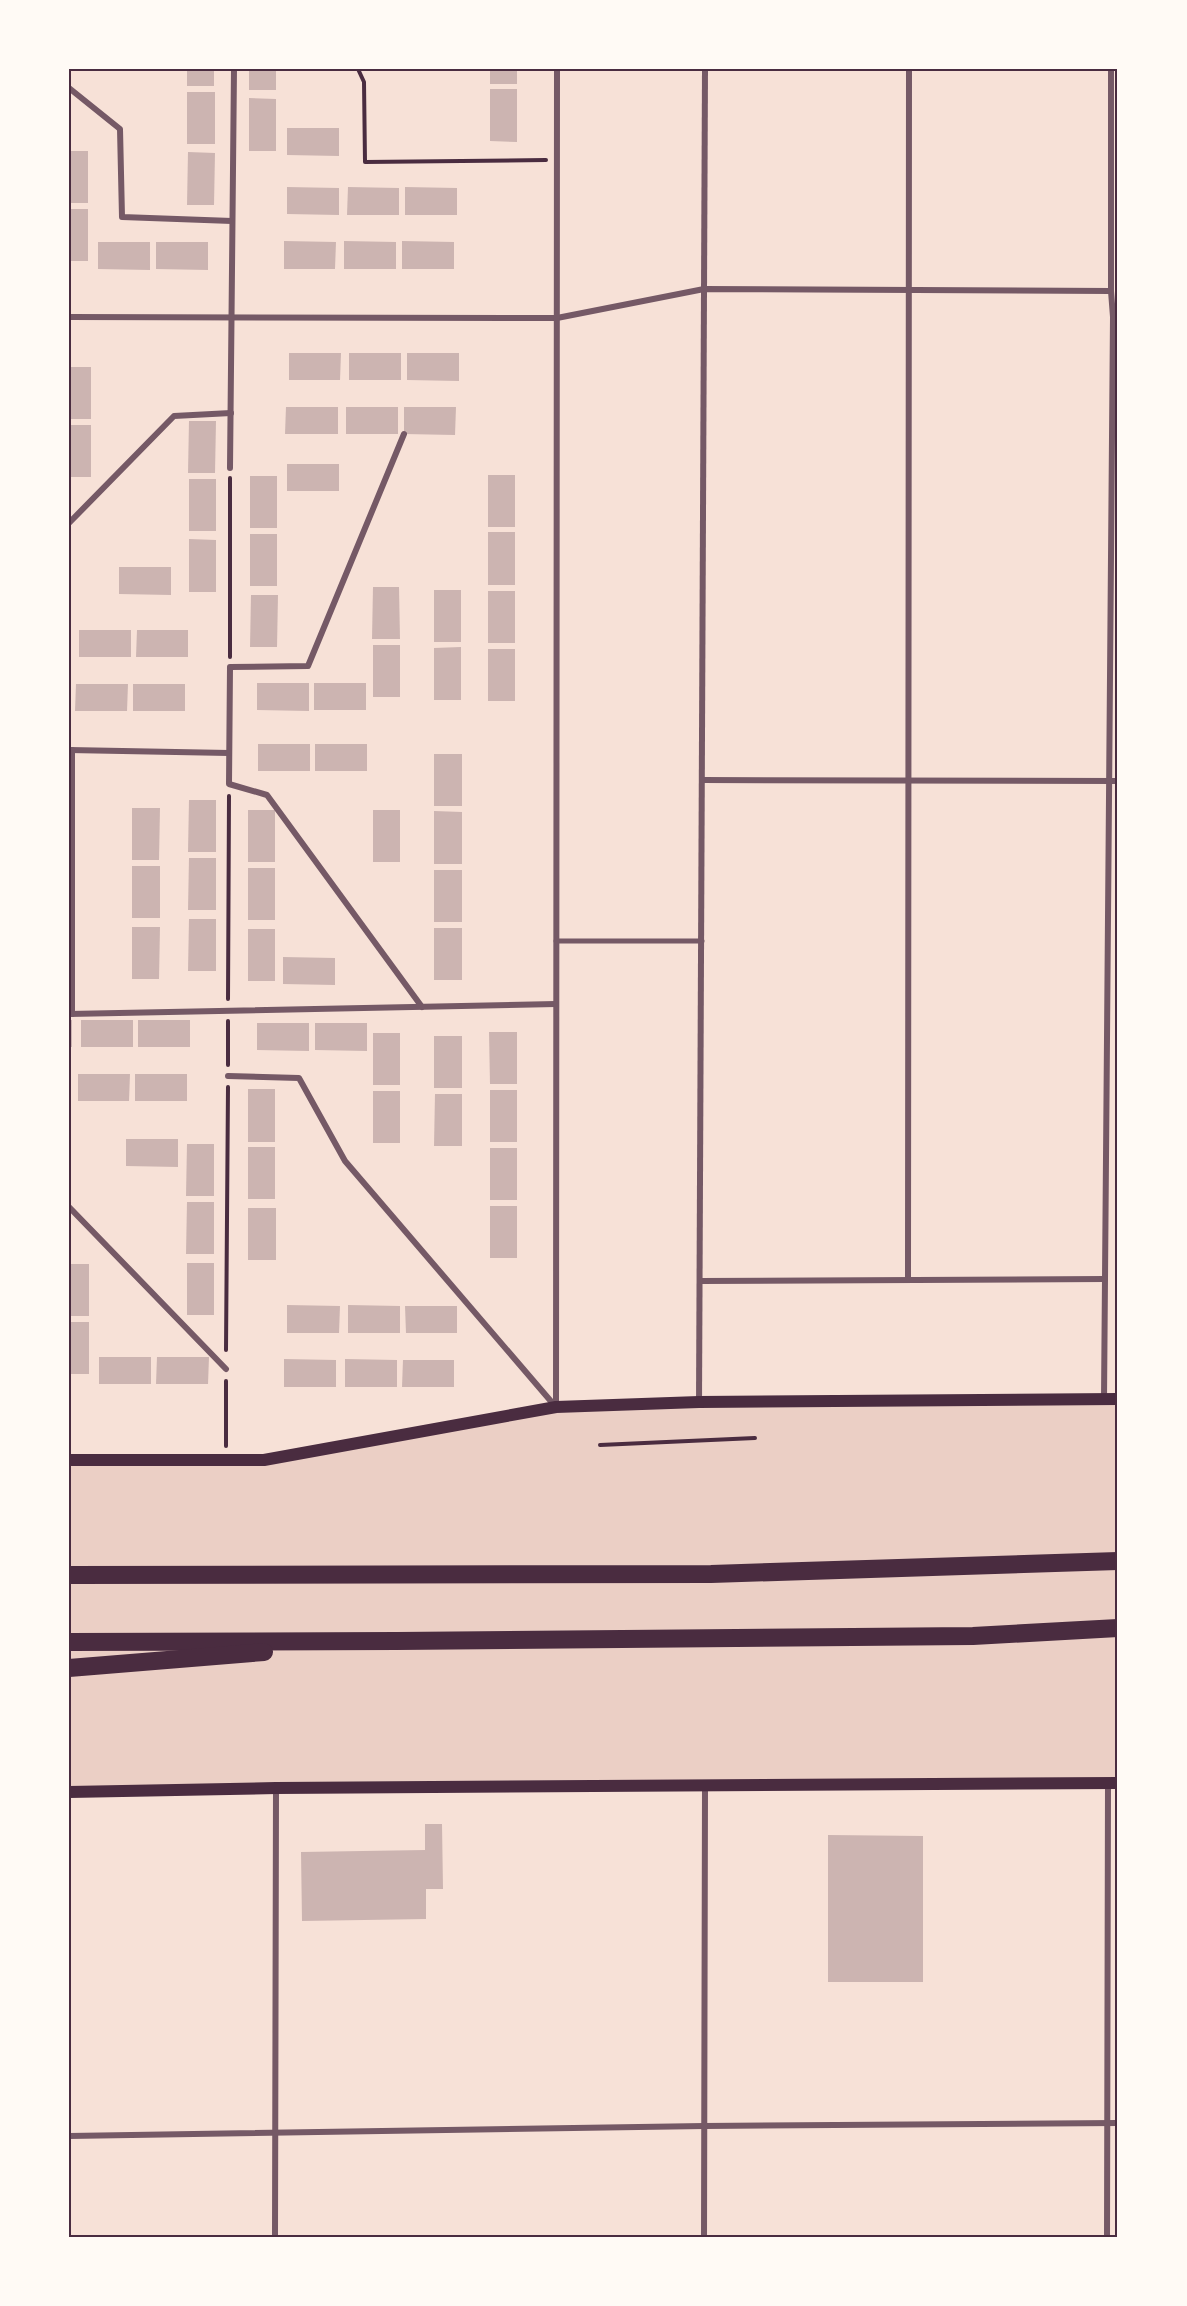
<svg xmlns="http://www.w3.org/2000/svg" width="1187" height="2306" font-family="'DM Sans',sans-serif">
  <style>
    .green { fill: #ebcfc5 }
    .building { fill: #ccb4b1 }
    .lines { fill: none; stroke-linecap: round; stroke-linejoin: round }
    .path { stroke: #4a2c40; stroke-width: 4 }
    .pedestrian { stroke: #755966; stroke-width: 5 }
    .minor { stroke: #755966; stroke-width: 6 }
    .secondary { stroke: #4a2c40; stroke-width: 12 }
    .motorway { stroke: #4a2c40; stroke-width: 18 }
    .neatline { fill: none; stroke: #4a2c40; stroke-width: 2 }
  </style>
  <rect width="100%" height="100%" fill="#f7e1d7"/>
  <polygon class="green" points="1118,1399 1118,1783 69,1792 69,1460 264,1460 556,1407"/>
  <g class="building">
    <rect x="187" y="69" width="27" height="17"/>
    <rect x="249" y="69" width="27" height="21"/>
    <rect x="490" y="69" width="27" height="15"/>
    <polygon points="490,89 517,89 517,142 490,141"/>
    <rect x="187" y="92" width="28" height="52"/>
    <polygon points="249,98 276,99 276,151 249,151"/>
    <polygon points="287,128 339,128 339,156 287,155"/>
    <rect x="69" y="151" width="19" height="52"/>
    <polygon points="188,152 215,153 214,205 187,205"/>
    <polygon points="287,187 339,188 339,215 287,214"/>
    <polygon points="348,187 399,188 399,215 347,215"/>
    <polygon points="405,187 457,188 457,215 405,215"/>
    <rect x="69" y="209" width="19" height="52"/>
    <polygon points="284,241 336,242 335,269 284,269"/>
    <polygon points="344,241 396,242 396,269 344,269"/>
    <polygon points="402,241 454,242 454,269 402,269"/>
    <polygon points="98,242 150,242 150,270 98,269"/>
    <polygon points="156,242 208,242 208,270 156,269"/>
    <polygon points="289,353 341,353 340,380 289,380"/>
    <rect x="349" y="353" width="52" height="27"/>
    <polygon points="407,353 459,353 459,381 407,380"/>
    <rect x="69" y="367" width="22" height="52"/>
    <polygon points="286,407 338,407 338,434 285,434"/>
    <rect x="346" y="407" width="52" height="27"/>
    <polygon points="404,407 456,407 455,435 404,434"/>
    <polygon points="189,421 216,421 215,473 188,473"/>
    <rect x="69" y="425" width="22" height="52"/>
    <rect x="287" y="464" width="52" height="27"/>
    <rect x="488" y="475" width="27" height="52"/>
    <rect x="250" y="476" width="27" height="52"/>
    <rect x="189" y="479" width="27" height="52"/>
    <rect x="488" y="532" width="27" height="53"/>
    <rect x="250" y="534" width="27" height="52"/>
    <polygon points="189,539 216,540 216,592 189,592"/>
    <polygon points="119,567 171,567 171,595 119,594"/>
    <polygon points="373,587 399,587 400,639 372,639"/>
    <rect x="434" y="590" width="27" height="52"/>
    <rect x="488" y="591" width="27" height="52"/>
    <polygon points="251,595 278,595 277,647 250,647"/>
    <rect x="79" y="630" width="52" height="27"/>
    <polygon points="137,630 188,630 188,657 136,657"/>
    <rect x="373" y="645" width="27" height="52"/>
    <polygon points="461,647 461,700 434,700 434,648"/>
    <rect x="488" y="649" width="27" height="52"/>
    <polygon points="257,683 309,683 309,711 257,710"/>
    <rect x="314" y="683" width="52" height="27"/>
    <polygon points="76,684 128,684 127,711 75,711"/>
    <rect x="133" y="684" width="52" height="27"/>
    <rect x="258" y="744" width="52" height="27"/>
    <rect x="315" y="744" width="52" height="27"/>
    <rect x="434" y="754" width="28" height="52"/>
    <polygon points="189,800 216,800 216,852 188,852"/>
    <polygon points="132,808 160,808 159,860 132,860"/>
    <rect x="248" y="810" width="27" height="52"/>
    <rect x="373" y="810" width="27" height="52"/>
    <polygon points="434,811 462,812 462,864 434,864"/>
    <polygon points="189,858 216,858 216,910 188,910"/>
    <rect x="132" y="866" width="28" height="52"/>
    <rect x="248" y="868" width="27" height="52"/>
    <rect x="434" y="870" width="28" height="52"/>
    <polygon points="189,919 216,919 216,971 188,971"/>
    <polygon points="132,927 160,927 159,979 132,979"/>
    <rect x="434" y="928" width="28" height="52"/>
    <rect x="248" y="929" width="27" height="52"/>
    <polygon points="283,957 335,958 335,985 283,984"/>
    <rect x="69" y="1020" width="3" height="27"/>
    <rect x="81" y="1020" width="52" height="27"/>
    <rect x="138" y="1020" width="52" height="27"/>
    <polygon points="257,1023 309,1023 309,1051 257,1050"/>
    <polygon points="315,1023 367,1023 367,1051 315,1050"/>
    <polygon points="489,1032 517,1032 517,1084 490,1084"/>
    <rect x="373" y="1033" width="27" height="52"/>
    <rect x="434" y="1036" width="28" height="52"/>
    <polygon points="78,1074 130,1074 129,1101 78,1101"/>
    <rect x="135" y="1074" width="52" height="27"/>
    <rect x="248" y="1089" width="27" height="53"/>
    <rect x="490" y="1090" width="27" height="52"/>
    <rect x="373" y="1091" width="27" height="52"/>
    <polygon points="435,1094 462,1094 462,1146 434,1146"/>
    <polygon points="126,1139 178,1139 178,1167 126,1166"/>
    <polygon points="187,1144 214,1144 214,1196 186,1196"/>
    <rect x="248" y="1147" width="27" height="52"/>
    <rect x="490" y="1148" width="27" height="52"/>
    <polygon points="187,1202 214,1202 214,1254 186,1254"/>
    <rect x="490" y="1206" width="27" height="52"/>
    <rect x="248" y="1208" width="28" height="52"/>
    <rect x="187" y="1263" width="27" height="52"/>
    <rect x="69" y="1264" width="20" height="52"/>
    <polygon points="287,1305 340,1306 339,1333 287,1333"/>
    <polygon points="348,1305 400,1306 400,1333 348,1333"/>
    <polygon points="405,1306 457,1306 457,1333 406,1333"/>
    <rect x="69" y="1322" width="20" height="52"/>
    <rect x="99" y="1357" width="52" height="27"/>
    <polygon points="157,1357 209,1357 208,1384 156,1384"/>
    <polygon points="284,1359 336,1360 336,1387 284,1387"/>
    <polygon points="345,1359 397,1360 397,1387 345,1387"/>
    <polygon points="403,1360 454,1360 454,1387 402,1387"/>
    <polygon points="425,1824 442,1824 443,1889 426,1889 426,1919 302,1921 301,1852 425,1850"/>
    <polygon points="828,1835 923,1836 923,1982 828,1982"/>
  </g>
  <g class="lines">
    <g class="path">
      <polyline points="358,69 364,82 365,162 546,160"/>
      <polyline points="230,657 230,478"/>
      <polyline points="228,999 229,796"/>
      <polyline points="228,1065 228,1021"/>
      <polyline points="226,1350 228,1087"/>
      <polyline points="600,1445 755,1438"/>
      <polyline points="226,1446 226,1381"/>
    </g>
    <polyline class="pedestrian" points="556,941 702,941"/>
    <g class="minor">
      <polyline points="69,88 120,129 122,217 232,221"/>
      <polyline points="69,317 557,318 704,289 1111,291"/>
      <polyline points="404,434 308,666 230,667 229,784 267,795 422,1007"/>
      <polyline points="230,468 234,69"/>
      <polyline points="69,523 174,416 231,413"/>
      <polyline points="69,750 229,753"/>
      <polyline points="72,750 72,1014"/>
      <polyline points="702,780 1118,781"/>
      <polyline points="69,1014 556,1004"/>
      <polyline points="228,1076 299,1078 345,1161 555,1406"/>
      <polyline points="69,1207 226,1369"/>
      <polyline points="908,1280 909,69"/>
      <polyline points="700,1281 1105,1279"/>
      <polyline points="1104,1399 1113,317 1111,291 1111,69"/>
      <polyline points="699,1402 705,69"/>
      <polyline points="556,1407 557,69"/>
      <polyline points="69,2136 704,2126 1118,2123"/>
      <polyline points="275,2237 276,1789"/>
      <polyline points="704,2237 705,1787"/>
      <polyline points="1107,2237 1108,1784"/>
    </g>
    <g class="secondary">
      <polyline points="69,1460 264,1460 556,1407 699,1402 1118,1399"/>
      <polyline points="69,1792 276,1788 1118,1783"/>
    </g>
    <g class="motorway">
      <polyline points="69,1575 711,1574 1118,1561"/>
      <polyline points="69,1642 397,1641 973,1636 1118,1628"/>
      <polyline points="69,1668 264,1652"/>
    </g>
  </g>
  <rect width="1187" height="2306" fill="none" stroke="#fffaf5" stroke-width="141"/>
  <rect x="70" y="70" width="1046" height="2166" class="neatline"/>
</svg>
